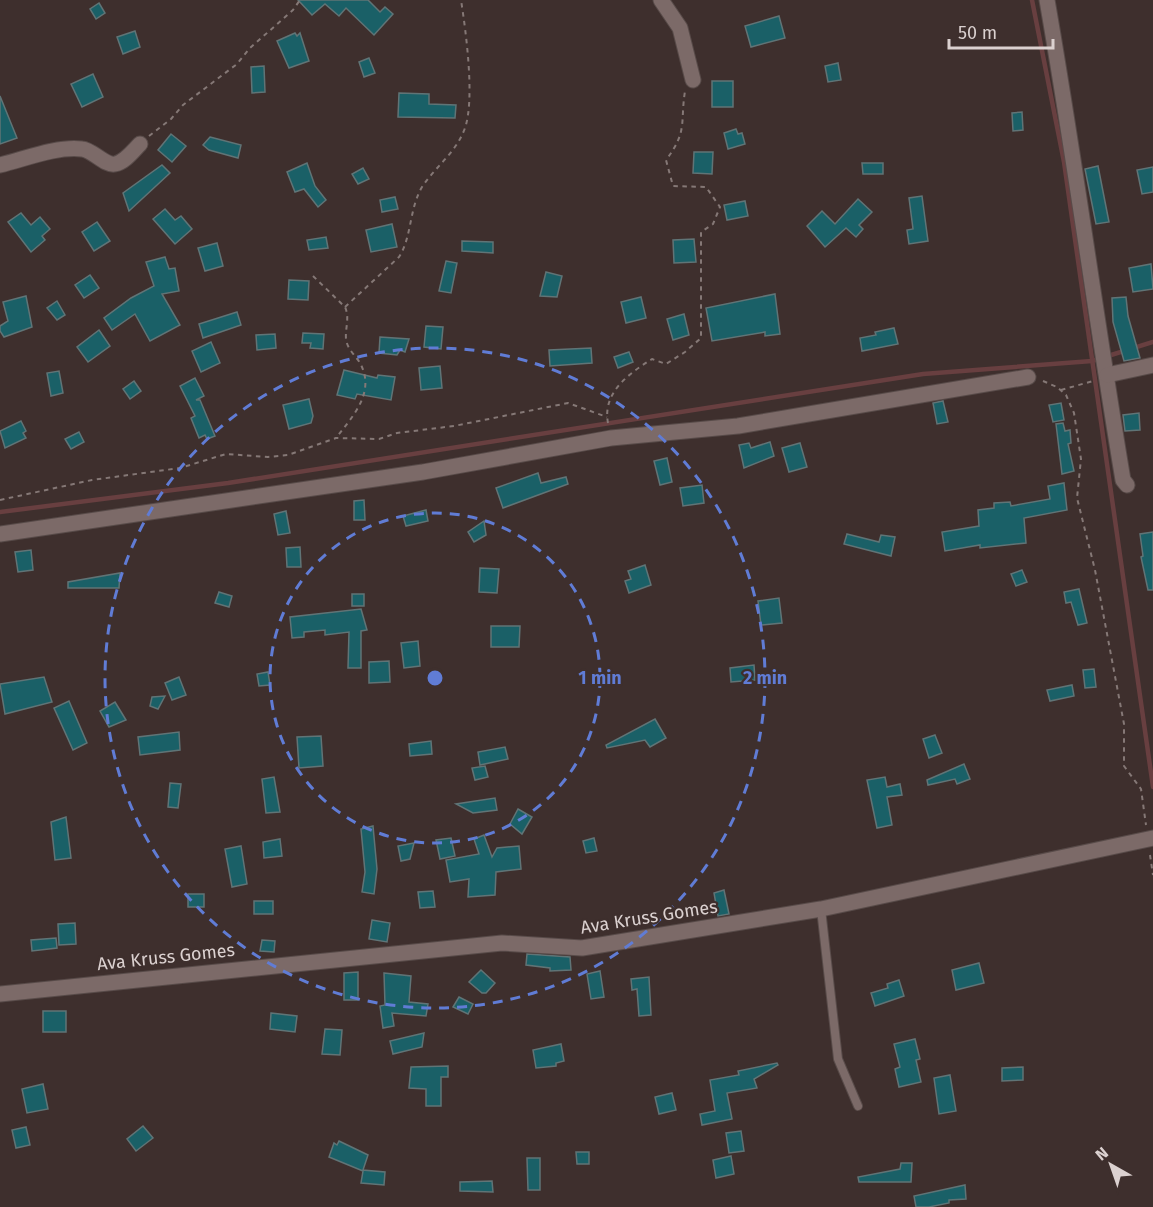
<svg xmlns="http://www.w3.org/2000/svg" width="1153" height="1207" font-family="'Fira Sans',sans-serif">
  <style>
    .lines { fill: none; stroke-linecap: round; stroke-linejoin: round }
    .stream { stroke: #683f40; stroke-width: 4.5 }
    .building { fill: #1a6067; stroke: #607476; stroke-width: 1.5 }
    .service-casing { stroke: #584b49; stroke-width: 10 }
    .minor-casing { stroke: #584b49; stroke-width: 17 }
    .tertiary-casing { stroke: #584b49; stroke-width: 17 }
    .path { stroke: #857876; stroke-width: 2; stroke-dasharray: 4.5 4.5; stroke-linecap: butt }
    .service { stroke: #7c6a68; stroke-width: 8 }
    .minor { stroke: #7c6a68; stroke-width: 15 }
    .tertiary { stroke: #7c6a68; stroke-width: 15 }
    .ring { fill: none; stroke: #607cd5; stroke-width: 3; stroke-dasharray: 10 8 }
    .labels { text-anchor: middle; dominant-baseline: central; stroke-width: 4.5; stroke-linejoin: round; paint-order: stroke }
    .street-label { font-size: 18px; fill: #dbd1d0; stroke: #3e2f2d }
    .centre { fill: #607cd5; stroke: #3e2f2d; stroke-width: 3 }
    .ring-label { font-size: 18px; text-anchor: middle; font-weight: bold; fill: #607cd5; stroke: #3e2f2d; stroke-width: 4.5; stroke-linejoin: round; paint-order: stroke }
  </style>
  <rect width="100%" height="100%" fill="#3e2f2d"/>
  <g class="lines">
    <g class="stream">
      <polyline points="1032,0 1064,162 1153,787"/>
      <polyline points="0,512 228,483 923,374 1092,361 1153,342"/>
    </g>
  </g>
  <g class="building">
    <polygon points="298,0 368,0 380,12 385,7 393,14 374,35 346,8 339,16 325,4 312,15"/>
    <polygon points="99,3 105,13 96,19 90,9"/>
    <polygon points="779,16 785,38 751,47 745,26"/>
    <polygon points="135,31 140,47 123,54 117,37"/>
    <polygon points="295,33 297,36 300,33 309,61 289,68 277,41"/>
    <polygon points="369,58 375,73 364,77 359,62"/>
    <polygon points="838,63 841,80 828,82 825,66"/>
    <polygon points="264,66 265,92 252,93 251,67"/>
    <polygon points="93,74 103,97 82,107 71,84"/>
    <rect x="712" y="81" width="21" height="26"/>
    <polygon points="399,93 429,94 429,104 456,105 455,118 398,117"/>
    <polygon points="0,96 17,138 0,144"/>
    <polygon points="1022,112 1023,130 1013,131 1012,113"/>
    <polygon points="736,129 738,134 742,133 745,144 728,149 724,133"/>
    <polygon points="171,134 186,146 172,162 158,150"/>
    <polygon points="210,137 241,145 238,158 209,150 203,145"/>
    <polygon points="694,152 713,152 712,174 693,173"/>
    <polygon points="307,163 315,186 326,200 318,207 304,189 295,192 287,172"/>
    <polygon points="862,163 883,163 883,174 863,174"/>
    <polygon points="162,165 170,173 129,211 123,193"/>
    <polygon points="1098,166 1109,222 1096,224 1085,169"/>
    <polygon points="1153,167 1153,192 1142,194 1137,170"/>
    <polygon points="363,168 369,179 358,184 352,174"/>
    <polygon points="922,196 928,241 909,244 907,230 913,229 909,198"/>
    <polygon points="395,197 398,209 382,212 380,200"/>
    <polygon points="858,199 872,212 859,225 863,229 856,237 846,228 825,247 807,226 822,211 835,224"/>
    <polygon points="745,201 748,216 727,220 724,205"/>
    <polygon points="165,209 175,220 181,216 192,229 175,244 153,219"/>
    <polygon points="21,213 31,225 40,217 50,229 42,236 45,240 31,252 8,222"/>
    <polygon points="97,222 110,241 94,251 82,232"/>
    <polygon points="392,224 397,247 371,252 366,230"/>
    <polygon points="326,237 328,248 309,250 307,240"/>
    <polygon points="694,239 696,262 674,263 673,240"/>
    <polygon points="462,241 493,242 493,253 462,251"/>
    <polygon points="217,243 223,266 205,271 198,248"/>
    <polygon points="165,257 169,269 175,268 179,291 162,294 180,325 150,341 135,314 112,330 104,318 131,298 154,286 146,262"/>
    <polygon points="446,261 457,263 451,293 439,291"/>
    <polygon points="1151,264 1153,289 1133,292 1129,268"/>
    <polygon points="546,272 562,276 557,297 540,296"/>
    <polygon points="90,275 99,288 84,298 75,285"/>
    <polygon points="289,280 309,281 308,300 288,299"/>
    <polygon points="775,294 780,334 765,336 765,332 712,341 706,308"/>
    <polygon points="26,296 32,327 4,337 0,331 0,326 8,321 3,302"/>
    <polygon points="641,297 646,318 626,323 621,302"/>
    <polygon points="1126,297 1128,316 1140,358 1124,361 1113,322 1112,298"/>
    <polygon points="57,301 65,315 57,320 47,308"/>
    <polygon points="237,312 241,325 203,338 199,324"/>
    <polygon points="684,314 689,335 673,340 667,319"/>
    <polygon points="426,326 443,327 441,349 424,347"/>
    <polygon points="894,328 898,344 862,351 860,338 876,335 875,332"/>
    <polygon points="99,330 110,346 88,362 77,347"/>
    <polygon points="303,333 324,334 323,349 310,348 311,343 302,343"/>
    <polygon points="275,334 276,348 257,350 256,335"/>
    <polygon points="380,337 409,339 405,352 400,350 397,355 379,353"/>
    <polygon points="211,342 220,363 201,372 192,351"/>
    <polygon points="591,348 592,363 550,366 549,350"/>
    <polygon points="629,352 633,362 618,368 614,357"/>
    <polygon points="440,366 442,388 421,390 419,368"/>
    <polygon points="344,370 377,378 378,375 395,377 391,400 357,394 355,399 337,395"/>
    <polygon points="59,371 63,393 51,396 47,373"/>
    <polygon points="195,378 204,396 196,400 200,400 215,436 207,439 205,435 199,438 191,418 195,416 180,386"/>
    <polygon points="134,381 141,391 130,399 123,389"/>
    <polygon points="309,399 313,416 311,423 289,429 283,405"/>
    <polygon points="943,401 948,422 937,424 933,403"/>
    <polygon points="1061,403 1064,420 1053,422 1049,405"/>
    <polygon points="1139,413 1140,430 1125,431 1123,415"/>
    <polygon points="21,421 26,431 23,433 26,438 5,448 0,431"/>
    <polygon points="1063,423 1065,431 1070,430 1071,443 1068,444 1074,471 1062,474 1056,424"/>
    <polygon points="79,432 84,442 71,449 65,439"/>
    <polygon points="770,442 774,456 744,468 739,445 749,443 751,448"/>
    <polygon points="800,443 807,467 789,472 782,448"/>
    <polygon points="667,458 672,482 660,485 654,461"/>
    <polygon points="538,473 541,483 566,477 568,484 503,508 496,488"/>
    <polygon points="1064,483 1067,510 1024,518 1026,543 980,548 980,545 945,551 942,532 979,526 978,510 994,508 994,503 1010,502 1011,506 1050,499 1048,486"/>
    <polygon points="702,485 704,503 683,506 680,488"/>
    <polygon points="364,500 365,520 354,520 354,501"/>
    <polygon points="426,510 428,521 406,526 403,516"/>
    <polygon points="286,511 290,533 278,535 274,514"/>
    <polygon points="484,521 486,535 474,542 468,532"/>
    <polygon points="1153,532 1153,590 1148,590 1141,557 1143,556 1140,534"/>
    <polygon points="847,534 879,542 881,535 895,537 891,556 844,544"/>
    <polygon points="300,547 301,567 287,567 286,548"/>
    <polygon points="31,550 33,570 18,572 15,552"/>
    <polygon points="645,565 651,585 629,593 625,581 631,579 628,571"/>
    <polygon points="480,568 499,569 497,593 479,592"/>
    <polygon points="1022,570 1027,582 1016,586 1011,574"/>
    <polygon points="120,573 119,588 68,588 68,582"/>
    <polygon points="1079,589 1087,623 1078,625 1071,602 1066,603 1064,592"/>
    <polygon points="219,592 232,596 229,607 215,603"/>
    <rect x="352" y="594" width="12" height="12"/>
    <polygon points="779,598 782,623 761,625 758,601"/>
    <polygon points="361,609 367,630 361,631 361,668 348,668 349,632 325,635 325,630 304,632 304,637 292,638 290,617"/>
    <polygon points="491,626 520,626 519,647 491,647"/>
    <polygon points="418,641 420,666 404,668 401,643"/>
    <polygon points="389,661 390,682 369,683 369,662"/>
    <polygon points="754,665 755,680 731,682 730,668"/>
    <polygon points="1094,669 1096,687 1085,688 1083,670"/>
    <polygon points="268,672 270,685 259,686 257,674"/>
    <polygon points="44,677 52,702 5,714 0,684"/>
    <polygon points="179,677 186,695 172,700 165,683"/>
    <polygon points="1072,685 1074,696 1050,701 1047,690"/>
    <polygon points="165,696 158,709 150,706 152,697"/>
    <polygon points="69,701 87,743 73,750 54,708"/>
    <polygon points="115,702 126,720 109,727 100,711"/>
    <polygon points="655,719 666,738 650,747 645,740 607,748 606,745"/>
    <polygon points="179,732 180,750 140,755 138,737"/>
    <polygon points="935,735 942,753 929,758 923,739"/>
    <polygon points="321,736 323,766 299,768 297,737"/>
    <polygon points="431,741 432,754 410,756 409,744"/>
    <polygon points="505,747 508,759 480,765 478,752"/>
    <polygon points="964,764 970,779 957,784 955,779 928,785 927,780"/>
    <polygon points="485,766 488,777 475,780 472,768"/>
    <polygon points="274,777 280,812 266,813 262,779"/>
    <polygon points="885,777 887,787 900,784 902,795 887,797 892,825 877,828 867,780"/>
    <polygon points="170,783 181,784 178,808 168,807"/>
    <polygon points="495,798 497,810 473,813 456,804"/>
    <polygon points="518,809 532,817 522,834 510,824"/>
    <polygon points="66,817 71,858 55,860 51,822"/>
    <polygon points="373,826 377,869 374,894 362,892 365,872 361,829"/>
    <polygon points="484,835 492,857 497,848 519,846 521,869 496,872 495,895 468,897 469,879 450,882 446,860 479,854 474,839"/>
    <polygon points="451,838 455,856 440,859 436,840"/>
    <polygon points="594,838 597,851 586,853 583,841"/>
    <polygon points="280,839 282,856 264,858 263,842"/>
    <polygon points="414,843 410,859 401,861 398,846"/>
    <polygon points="241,846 247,884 232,887 225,849"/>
    <polygon points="724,890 729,914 718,916 714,893"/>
    <polygon points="433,891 435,907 420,908 418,892"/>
    <rect x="188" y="894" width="16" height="13"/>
    <rect x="254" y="901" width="19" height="13"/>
    <polygon points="372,920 390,923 387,942 369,939"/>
    <polygon points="75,923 76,944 59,945 58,924"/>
    <polygon points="56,938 57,948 32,951 31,940"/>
    <polygon points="262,940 275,941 274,952 260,951"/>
    <polygon points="527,954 570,957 571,970 550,971 550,968 526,965"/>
    <polygon points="979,963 984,983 956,990 952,970"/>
    <polygon points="481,970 495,983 486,993 482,993 469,982"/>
    <polygon points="600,971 604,997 591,999 587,974"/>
    <polygon points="358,972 358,1000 344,1000 344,973"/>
    <polygon points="384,973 411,976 409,1002 428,1004 426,1016 392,1013 394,1026 383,1028 380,1006 385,1005"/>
    <polygon points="649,977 651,1015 639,1016 637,989 632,990 631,979"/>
    <polygon points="899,980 904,996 875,1006 871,993 888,988 887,984"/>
    <polygon points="459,997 473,1004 468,1014 453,1007"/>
    <rect x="43" y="1011" width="23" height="21"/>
    <polygon points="271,1013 297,1016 295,1032 270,1029"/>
    <polygon points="325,1029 342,1030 340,1055 322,1054"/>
    <polygon points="424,1033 422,1047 393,1054 390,1041"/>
    <polygon points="915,1039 920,1059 916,1060 921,1082 899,1087 895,1069 900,1067 894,1044"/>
    <polygon points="561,1044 564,1061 556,1063 556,1066 536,1068 533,1050"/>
    <polygon points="777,1063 778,1065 754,1079 757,1088 727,1093 732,1119 702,1125 700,1114 715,1111 710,1080 739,1075 738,1071"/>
    <polygon points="448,1066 448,1077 441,1077 441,1106 426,1106 426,1089 409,1088 411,1067"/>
    <polygon points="1023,1067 1023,1080 1002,1081 1002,1068"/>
    <polygon points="950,1075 956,1111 939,1114 934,1078"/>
    <polygon points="43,1084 48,1109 27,1113 22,1089"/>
    <polygon points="672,1093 676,1110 659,1114 655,1097"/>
    <polygon points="143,1126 153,1138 136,1151 127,1139"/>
    <polygon points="26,1127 30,1145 16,1148 12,1130"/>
    <polygon points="741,1131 744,1151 729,1153 726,1133"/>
    <polygon points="339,1141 368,1155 363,1170 385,1172 384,1185 361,1183 363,1171 329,1157 334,1143 337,1145"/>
    <polygon points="576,1152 589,1152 589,1164 577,1164"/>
    <polygon points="731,1156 734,1174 716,1178 713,1160"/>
    <polygon points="527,1158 540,1158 540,1190 528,1190"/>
    <polygon points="901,1163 912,1163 911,1182 859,1182 858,1177 900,1169"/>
    <polygon points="492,1181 493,1192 460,1191 460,1182"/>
    <polygon points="965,1185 966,1199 949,1200 949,1203 929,1207 916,1207 914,1196"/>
  </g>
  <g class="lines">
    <defs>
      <polyline id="service" points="821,909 838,1059 858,1106"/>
      <g id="minor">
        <polyline points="661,0 680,28 693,80"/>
        <path d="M1047,0C1075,160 1096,320 1123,480L1127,485"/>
        <path d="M0,165C25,159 56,146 82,149C93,150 105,166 115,164C125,162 133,151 140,144"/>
        <polyline points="1107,375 1153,365"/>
        <polyline points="0,534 423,472 611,438 738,426 1028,377"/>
      </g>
      <polyline id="tertiary" points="0,994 502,943 582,948 821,909 1153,838"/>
    </defs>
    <use href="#service" class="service-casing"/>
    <use href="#minor" class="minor-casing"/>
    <use href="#tertiary" class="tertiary-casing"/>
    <g class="path">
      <polyline points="149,136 171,119 183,105 237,64 250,48 293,10 300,0"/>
      <path d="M313,276L345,307C350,318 345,328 346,339C347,349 356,356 360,363C376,392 353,416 336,438"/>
      <path d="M345,307L399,257C412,237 409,209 422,187C435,167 456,153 465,128C475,99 466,32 461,0"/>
      <polyline points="1043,381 1057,387 1066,395 1074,413 1081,459 1077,498 1095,570 1124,724 1124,766 1141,789 1146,825"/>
      <polyline points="1061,390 1093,381"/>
      <path d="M608,423C602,392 630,373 652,359L666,364L685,352L701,338V232L713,224L720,207L706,187L673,186L666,160C688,131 680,123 685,91"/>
      <polyline points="0,500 92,480 180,468 226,454 268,457 288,455 336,438 379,439 397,433 454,426 568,403 607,417"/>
      <polyline points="1150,855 1153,875"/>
    </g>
    <use href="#service" class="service"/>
    <use href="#minor" class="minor"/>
    <use href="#tertiary" class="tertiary"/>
  </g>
  <g class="ring">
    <circle cx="435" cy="678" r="165"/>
    <circle cx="435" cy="678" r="330"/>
  </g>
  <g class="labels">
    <g class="street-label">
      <text transform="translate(649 917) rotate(-9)">Ava Kruss Gomes</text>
      <text transform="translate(166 957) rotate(-6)">Ava Kruss Gomes</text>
    </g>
  </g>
  <circle cx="435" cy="678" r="9" class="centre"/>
  <g class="ring-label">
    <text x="600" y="684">1 min</text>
    <text x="765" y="684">2 min</text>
  </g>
  <g transform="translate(1111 1165) rotate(320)" stroke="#3e2f2d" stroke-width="4.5" paint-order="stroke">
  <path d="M0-4.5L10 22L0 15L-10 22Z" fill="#dbd1d0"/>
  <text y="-9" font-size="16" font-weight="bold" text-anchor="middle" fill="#dbd1d0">N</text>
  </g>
  <path d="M949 39v9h104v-9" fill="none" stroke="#dbd1d0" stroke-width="3"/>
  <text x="958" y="39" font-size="18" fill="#dbd1d0" stroke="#3e2f2d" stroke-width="4.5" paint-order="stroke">50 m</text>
</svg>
